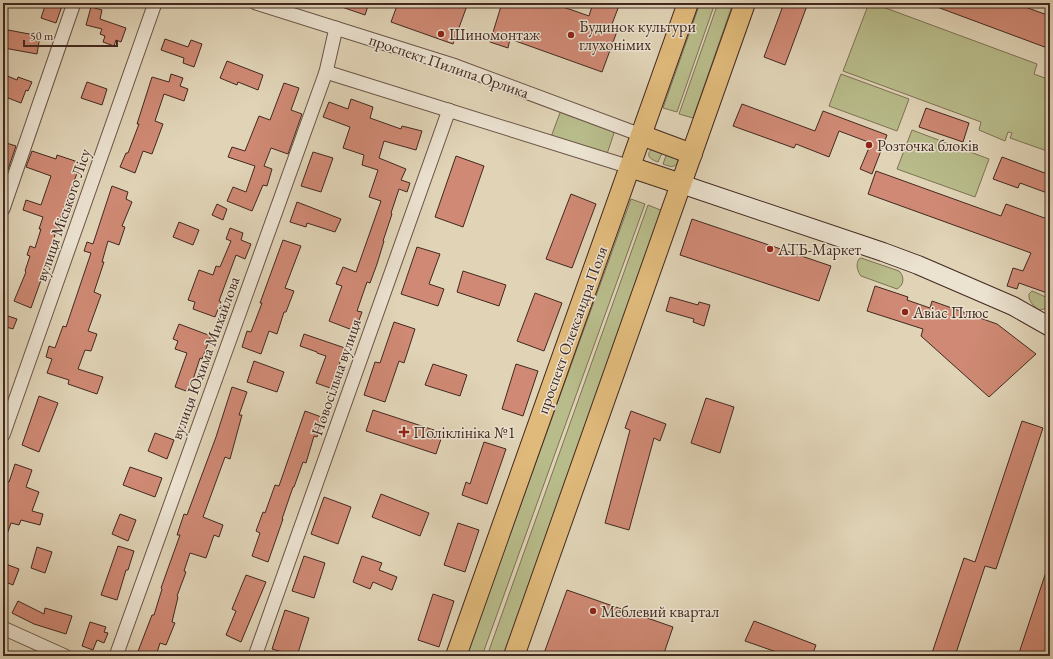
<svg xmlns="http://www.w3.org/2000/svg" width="1053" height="659" font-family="'EB Garamond',serif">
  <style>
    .green { fill: #b8bb8a; stroke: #7d7255 }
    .building { fill: #cf8974; stroke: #422920 }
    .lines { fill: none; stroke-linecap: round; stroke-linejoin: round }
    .minor-casing { stroke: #6a5446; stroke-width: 15 }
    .secondary-casing { stroke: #422920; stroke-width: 20 }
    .primary-casing { stroke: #422920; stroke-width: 22 }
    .minor { stroke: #ebe2d0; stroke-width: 13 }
    .secondary { stroke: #ebe2d0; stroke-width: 18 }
    .primary { stroke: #e0ba7b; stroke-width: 20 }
    .poi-dot { fill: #8f2418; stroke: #ebe2d0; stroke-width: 1.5 }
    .labels { text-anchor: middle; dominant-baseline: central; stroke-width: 3; stroke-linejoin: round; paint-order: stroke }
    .poi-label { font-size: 16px; fill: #422920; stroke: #ebe2d0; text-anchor: start }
    .street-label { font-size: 16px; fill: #422920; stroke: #ebe2d0 }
  </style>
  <rect width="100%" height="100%" fill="#e0d3b6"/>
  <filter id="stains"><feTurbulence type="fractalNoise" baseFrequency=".005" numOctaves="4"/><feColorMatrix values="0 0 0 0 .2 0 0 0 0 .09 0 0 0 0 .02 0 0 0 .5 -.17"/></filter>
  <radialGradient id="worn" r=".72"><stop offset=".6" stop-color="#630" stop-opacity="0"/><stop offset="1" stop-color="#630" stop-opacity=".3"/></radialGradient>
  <g class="green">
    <polygon points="700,3 715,3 677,112 663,108"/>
    <polygon points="718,3 733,3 693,118 679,114"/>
    <polygon points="869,3 872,3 1037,64 1034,74 1050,80 1050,152 1010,138 1012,133 1008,132 1005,141 979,130 981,122 843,71"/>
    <polygon points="841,74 909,99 897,131 829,106"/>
    <polygon points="561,110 615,130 607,154 551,137"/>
    <polygon points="912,130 989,159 975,197 897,169"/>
    <path d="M652,149L663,151L658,162C652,160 644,156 652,149Z"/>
    <path d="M667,153L678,159C677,169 670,167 663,164Z"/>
    <polygon points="631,199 645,204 482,656 466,656"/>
    <polygon points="648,205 663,211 504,656 487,656"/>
    <path d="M861,258L899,271C905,277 904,285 897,289L861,276C858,272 855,265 859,259Z"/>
    <path d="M1032,291L1048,298L1049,305L1047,308L1040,310C1034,307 1028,301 1029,294Z"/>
  </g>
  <g class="building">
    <polygon points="46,3 63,3 56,23 41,18"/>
    <polygon points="336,3 369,3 365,15 336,5"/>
    <polygon points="398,3 468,3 453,44 391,22"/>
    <polygon points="502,3 552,3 589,16 593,3 620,3 612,24 619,26 602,72 510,39 508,48 490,42"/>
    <polygon points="784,3 808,3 785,65 764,57"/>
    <polygon points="929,3 1014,3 1050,16 1050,49 929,4"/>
    <polygon points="91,7 102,10 100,19 126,28 121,42 116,40 114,46 103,42 105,36 100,34 102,29 86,25"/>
    <polygon points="8,30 40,36 37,54 4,48"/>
    <polygon points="165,39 188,47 191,40 202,44 194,67 183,63 184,58 161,50"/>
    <polygon points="227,61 263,75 258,90 238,82 237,85 220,78"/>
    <polygon points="171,74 183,78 180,86 188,89 184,101 164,94 155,121 163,124 152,154 143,151 135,173 120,167 126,153 128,153 139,124 137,124 152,77 169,82"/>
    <polygon points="5,75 17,80 18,77 32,82 28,91 26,90 21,103 3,96 3,81"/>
    <polygon points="87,82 107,89 102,105 81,98"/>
    <polygon points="284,83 299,88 291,110 302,114 288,154 271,148 264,166 272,169 267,186 263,185 252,211 227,201 233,187 246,192 255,166 228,157 232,147 245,151 259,116 270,120"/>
    <polygon points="351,99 373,107 370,118 401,129 402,126 422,131 416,150 384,141 379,158 406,169 401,180 410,183 407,192 399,189 391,213 392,214 383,241 384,241 377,264 370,283 367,282 357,311 362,312 355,331 329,321 342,286 336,284 343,267 356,272 381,201 369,197 378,170 362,165 364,155 343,148 350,127 323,117 329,102 348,109"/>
    <polygon points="742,104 815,131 823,111 887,135 872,174 860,169 871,143 839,131 829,157 796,144 794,148 733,126"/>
    <polygon points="926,108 969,123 963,142 919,127"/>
    <polygon points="3,142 16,146 3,184"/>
    <polygon points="32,151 56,159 57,155 81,163 64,207 53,241 55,241 31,308 14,301 26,272 25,271 30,256 27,255 30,246 35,248 41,229 39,229 43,217 23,210 26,200 41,205 51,176 26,167"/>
    <polygon points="313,152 333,158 321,192 301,186"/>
    <polygon points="456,156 484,166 463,227 435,217"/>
    <polygon points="1002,157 1050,175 1050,194 1020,183 1018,188 993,179"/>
    <polygon points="876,171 1001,216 1006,204 1050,220 1050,294 1019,283 1017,289 1007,286 1013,268 1023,271 1031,253 868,194"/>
    <polygon points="112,186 128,192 126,199 132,202 122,226 125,227 119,245 108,241 102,262 104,262 94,292 101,295 88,331 97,334 91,351 85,350 78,369 103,377 97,394 68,384 69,380 47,373 52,359 46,357 49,346 55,348 63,326 66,327 91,253 84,251 87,242 93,244"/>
    <polygon points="571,194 596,204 572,268 546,259"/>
    <polygon points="297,202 341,219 335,232 307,223 306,227 290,222"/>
    <polygon points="217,204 227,209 223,220 212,215"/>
    <polygon points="692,219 831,266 819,301 680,255"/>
    <polygon points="179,222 199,230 193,245 173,237"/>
    <polygon points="230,228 243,233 241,240 251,244 245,259 236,255 219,301 221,302 215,317 193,309 195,302 188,300 199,270 213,275 216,266 220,267 231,241 226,239"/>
    <polygon points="283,240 301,246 285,288 294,291 286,312 284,312 277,334 269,331 261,354 242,347 247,331 251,332 262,303 260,303"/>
    <polygon points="417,247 440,254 429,284 444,289 438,306 401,294"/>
    <polygon points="463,271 506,285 499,306 457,292"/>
    <polygon points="875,286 908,297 907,300 930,308 932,301 997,324 1036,354 989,397 921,336 923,329 867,311"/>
    <polygon points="535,293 562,303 544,351 517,341"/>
    <polygon points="670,297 698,305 699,302 710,305 704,326 693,322 694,319 666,311"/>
    <polygon points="5,315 17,319 13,329 3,326"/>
    <polygon points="394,322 415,329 404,363 399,361 385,402 364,395 375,362 380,363"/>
    <polygon points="179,324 211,336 202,359 200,358 189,392 175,387 187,353 175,349 178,341 173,339"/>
    <polygon points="304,334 345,348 338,368 340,369 333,389 316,383 326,356 317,353 317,352 300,346"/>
    <polygon points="254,361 284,372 277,392 247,382"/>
    <polygon points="433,364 467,375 460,396 425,385"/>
    <polygon points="516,364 538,371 523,416 502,409"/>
    <polygon points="232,387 247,392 239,415 242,415 230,459 225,457 203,517 223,525 219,537 214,535 206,558 190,553 184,571 186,572 177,596 178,597 172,622 175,623 166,645 160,643 156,656 143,656 137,654 152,615 154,615 162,589 161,588 180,535 177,535 184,514 187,515 216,437"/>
    <polygon points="39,396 58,403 39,452 22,445"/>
    <polygon points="706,398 734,407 720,453 691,443"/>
    <polygon points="373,410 443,433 436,454 366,431"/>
    <polygon points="305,411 324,418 317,437 314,436 306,463 303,462 294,487 293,487 282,519 283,519 268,562 252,556 260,533 256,531 263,512 265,513 275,485 279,486"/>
    <polygon points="631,411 666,424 660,441 654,438 629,530 605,523 630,430 625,428"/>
    <polygon points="1022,421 1043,428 996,569 985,566 955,656 931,656 964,558 975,562"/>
    <polygon points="155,433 174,440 167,459 148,451"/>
    <polygon points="484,442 506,449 487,504 462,495 466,482 470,484"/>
    <polygon points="15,464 32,470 26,487 39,492 32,511 43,514 40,525 21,520 19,525 11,523 5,540 3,540 3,479 9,482"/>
    <polygon points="130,467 162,478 155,497 123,485"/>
    <polygon points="381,494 429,513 420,536 372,517"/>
    <polygon points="324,497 351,507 338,544 311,534"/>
    <polygon points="120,514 136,520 128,541 112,534"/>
    <polygon points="458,523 479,530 465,572 444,565"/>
    <polygon points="118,546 134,551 128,570 126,570 117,600 101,595"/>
    <polygon points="37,547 52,552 45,573 31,568"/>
    <polygon points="304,556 325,563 314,598 292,591"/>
    <polygon points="362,556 382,563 379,570 397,577 392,590 373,582 370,589 353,582"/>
    <polygon points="3,563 19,569 13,585 3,581"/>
    <polygon points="1048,566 1050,566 1050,641 1045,656 1018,656"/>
    <polygon points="246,575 266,582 241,642 226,635 236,611 232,609"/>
    <polygon points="567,590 673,627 663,656 543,656"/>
    <polygon points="433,594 454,601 439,647 418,640"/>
    <polygon points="18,601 44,614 45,608 72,616 66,634 34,624 12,613"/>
    <polygon points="285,610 309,618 297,656 272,649"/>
    <polygon points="754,621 816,645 812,656 788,656 745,641"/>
    <polygon points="90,622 106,627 104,632 108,633 104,643 97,640 93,650 82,646"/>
  </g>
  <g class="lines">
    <defs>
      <g id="minor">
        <polyline points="256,3 456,66 641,135"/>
        <polyline points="326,72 630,167"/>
        <polyline points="3,209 74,3"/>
        <polyline points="3,435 154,6"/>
        <polyline points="3,628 65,656"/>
        <polyline points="116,656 326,72 336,28"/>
        <polyline points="255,656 449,110"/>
      </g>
      <polyline id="secondary" points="681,184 883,252 918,265 1013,306 1050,327"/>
      <g id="primary">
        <polyline points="641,135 692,154"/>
        <polyline points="630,167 681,184"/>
        <polyline points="456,656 688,3"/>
        <polyline points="514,656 745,3"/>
      </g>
    </defs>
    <use href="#minor" class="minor-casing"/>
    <use href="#secondary" class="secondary-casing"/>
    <use href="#primary" class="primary-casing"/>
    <use href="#minor" class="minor"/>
    <use href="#secondary" class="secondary"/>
    <use href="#primary" class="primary"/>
  </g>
  <g class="poi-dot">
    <circle cx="441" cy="34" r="4"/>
    <circle cx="571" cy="35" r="4"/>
    <circle cx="869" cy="145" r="4"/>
    <circle cx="770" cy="249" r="4"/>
    <circle cx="905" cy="312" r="4"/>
    <path d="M402 426h4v4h4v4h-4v4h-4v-4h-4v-4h4z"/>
    <circle cx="593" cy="611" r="4"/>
  </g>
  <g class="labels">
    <g class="poi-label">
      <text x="579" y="26">Будинок культури<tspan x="579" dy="18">глухонімих</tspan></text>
      <text x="449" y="34">Шиномонтаж</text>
      <text x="877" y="145">Розточка блоків</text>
      <text x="778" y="249">АТБ-Маркет</text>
      <text x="913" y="312">Авіас Плюс</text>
      <text x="413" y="432">Поліклініка №1</text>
      <text x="601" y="611">Меблевий квартал</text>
    </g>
    <g class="street-label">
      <text transform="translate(449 66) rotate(19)">проспект Пилипа Орлика</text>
      <text transform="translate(63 215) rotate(-71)">вулиця Міського Лісу</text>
      <text transform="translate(572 330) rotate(-70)">проспект Олександра Поля</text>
      <text transform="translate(205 358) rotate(-70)">вулиця Юхима Михайлова</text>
      <text transform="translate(336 377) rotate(-71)">Новосільна вулиця</text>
    </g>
  </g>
  <rect width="1053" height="659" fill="none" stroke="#e0d3b6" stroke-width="16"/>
  <rect x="4" y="4" width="1045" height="651" fill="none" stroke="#422920" stroke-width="2"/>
  <rect x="8" y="8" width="1037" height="643" fill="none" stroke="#422920"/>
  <path d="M24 40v6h93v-6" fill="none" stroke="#422920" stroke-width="2"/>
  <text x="30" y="40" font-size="12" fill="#422920" stroke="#ebe2d0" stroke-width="3" paint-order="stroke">50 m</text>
  <rect width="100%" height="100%" filter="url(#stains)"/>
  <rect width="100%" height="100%" fill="url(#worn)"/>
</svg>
